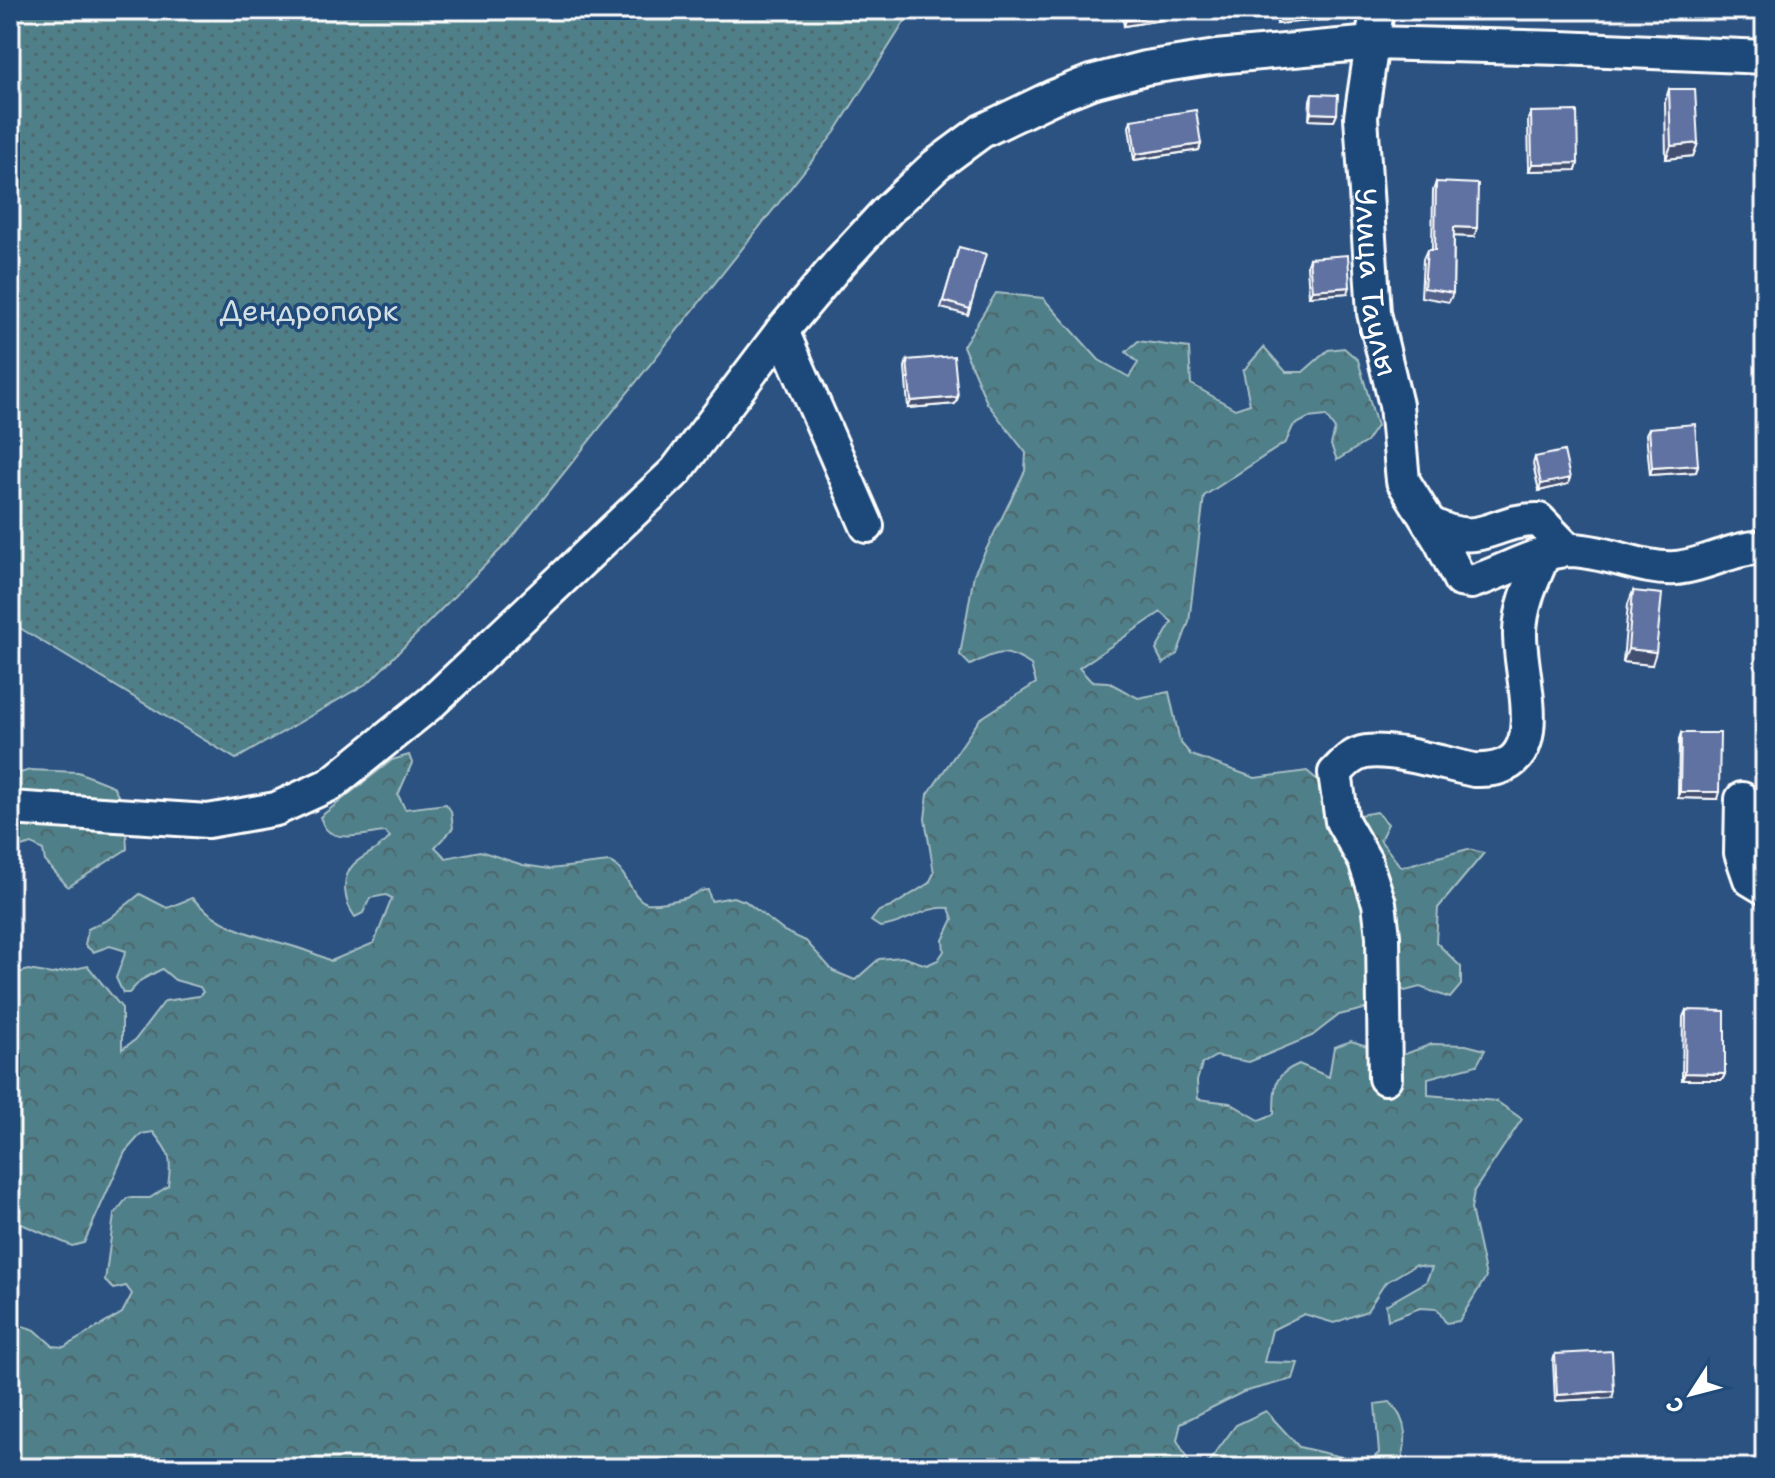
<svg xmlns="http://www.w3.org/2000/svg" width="1775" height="1478" font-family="'Shantell Sans',sans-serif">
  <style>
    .green { fill: url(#green-dots); stroke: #a7bfc4; stroke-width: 2 }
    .forest { fill: url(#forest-crowns); stroke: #a7bfc4; stroke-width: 2 }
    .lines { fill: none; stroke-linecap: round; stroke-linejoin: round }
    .minor-casing { stroke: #fff; stroke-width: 38 }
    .minor { stroke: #1f4a7a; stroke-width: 32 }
    .wall { fill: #52628b; stroke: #fff; stroke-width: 2 }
    .shaded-wall { fill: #425071; stroke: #fff; stroke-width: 2 }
    .building { fill: #5f72a2; stroke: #fff; stroke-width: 2 }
    .labels { text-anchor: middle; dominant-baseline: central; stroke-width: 7; stroke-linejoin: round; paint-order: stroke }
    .street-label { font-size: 30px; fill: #fff; stroke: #1f4a7a }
    .park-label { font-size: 30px; fill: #d3dfe2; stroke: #1f4a7a }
  </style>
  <defs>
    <pattern id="green-dots" width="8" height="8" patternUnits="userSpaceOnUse" patternTransform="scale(2)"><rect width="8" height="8" fill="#4f7f89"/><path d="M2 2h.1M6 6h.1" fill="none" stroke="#4e666a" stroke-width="1.8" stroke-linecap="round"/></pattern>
    <pattern id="forest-crowns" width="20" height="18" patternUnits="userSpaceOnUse" patternTransform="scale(2)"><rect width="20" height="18" fill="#4f7f89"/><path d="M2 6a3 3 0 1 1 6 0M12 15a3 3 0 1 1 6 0" fill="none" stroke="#4e666a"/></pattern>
  </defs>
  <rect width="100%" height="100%" fill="#2c5282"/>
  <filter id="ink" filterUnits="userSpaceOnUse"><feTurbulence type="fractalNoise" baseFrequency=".0125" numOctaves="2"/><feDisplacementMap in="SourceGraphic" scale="16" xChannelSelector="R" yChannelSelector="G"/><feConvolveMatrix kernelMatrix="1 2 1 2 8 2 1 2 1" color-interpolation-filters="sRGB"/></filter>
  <g filter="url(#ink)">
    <polygon class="green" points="10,10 912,10 835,132 512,538 369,682 236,759 10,622"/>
    <g class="forest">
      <path d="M996,293L1043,298L1099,360L1129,377L1138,363L1126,352L1138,341L1189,348L1191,384L1235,409L1250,404L1243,371L1264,347L1286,372H1303L1328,350L1344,348L1358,360L1377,426L1366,442L1337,460L1331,445L1335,429L1326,416L1308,418L1293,426L1286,442L1204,496L1189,622L1177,654L1163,664L1156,650L1172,622L1161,612L1079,668L1091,681L1108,682L1138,698L1169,692L1180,742L1191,755L1255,778L1307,771L1359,815L1377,812L1388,824L1380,840L1401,867L1468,849L1484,853L1438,908L1436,942L1461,967V985L1450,998L1420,987L1405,991L1377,975L1373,1007L1339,1015L1312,1036L1249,1062L1216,1056L1202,1064L1197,1081L1198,1099L1230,1103L1259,1120L1274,1114C1275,1087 1271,1076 1299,1064L1329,1077L1334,1047L1351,1041L1400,1056L1432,1044L1466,1045L1485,1050L1477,1065L1428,1078V1095L1496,1101L1522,1119L1474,1191L1471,1209L1486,1277L1459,1321L1446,1323L1437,1309L1420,1308L1388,1320L1386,1305L1426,1282L1432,1268L1415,1265L1385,1283L1367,1311L1334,1323L1304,1314L1272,1330L1264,1362L1298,1363L1293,1379L1243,1392L1181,1423L1177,1440L1192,1468H10V1322L35,1330L53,1346L64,1347L122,1313L132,1294L126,1286L114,1289L105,1281L114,1215L127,1198H150L168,1186C172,1158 171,1154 153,1132L141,1134L125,1152L84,1243L72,1246L10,1219V1055L20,1028L11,984L16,974L28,970L52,974L88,966L122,1008V1049L135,1040L165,1001L199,996L203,992L200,987L175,980L162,969L141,980L129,993H123L116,978L126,951L110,946L93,952L85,945L88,929L109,919L140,894L167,908L192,898C236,943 280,935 331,961L374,943L392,898L386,895L370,898L363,913L355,917C344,902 340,878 354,864C366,853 380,850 390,837L385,832C370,833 337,843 326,829C323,826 322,821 320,817L392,760L409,755L412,763L398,795L405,809L446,804L451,811L453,828L435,847L446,858L480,851L523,865L550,869L609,862C627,868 631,899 647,903C657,904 675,901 685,898C694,896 697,890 708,890L711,901L733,897L745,901L784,931L806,941L833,971L855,980L879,959L902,957L927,965L938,960L944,951L943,940L953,919L949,908C925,905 905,925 880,927L871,921L879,911L891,907L929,883L934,873L925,819L928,794L980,719L1036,683L1031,665C1004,647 998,652 970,665L960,655L974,574L1025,471L1026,453L987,403L963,346Z"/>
      <polygon points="30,770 78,772 113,786 125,809 127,849 68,887 45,861 43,850 32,844 10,850 10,776"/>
      <path d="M1390,1402C1409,1422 1408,1443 1399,1468H1198L1208,1463L1236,1425L1266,1411L1299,1447L1367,1463L1379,1453L1375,1404Z"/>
    </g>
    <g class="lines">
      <defs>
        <g id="minor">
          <path id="s1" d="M1377,10L1361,117L1374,313L1396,405L1403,481L1441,542L1460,580L1471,582C1503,573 1538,550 1571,550C1607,551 1642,570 1675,568C1706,566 1734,546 1765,548"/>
          <polyline points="782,331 867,526"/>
          <path d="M1429,523C1483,551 1491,519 1539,520L1568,550"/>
          <polyline points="1742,799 1741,853 1750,879 1765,888"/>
          <polyline points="10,808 208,821 276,809 331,784 432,702 676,471 782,331 839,263 888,210 936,165 982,131 1053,97 1091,82 1145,68 1216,57 1372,43 1561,48 1765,57"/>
          <path d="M1385,1078L1383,936L1379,903L1365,861L1342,821L1335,773C1344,764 1352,754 1366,752C1393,748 1445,764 1474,770C1557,774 1519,682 1520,632C1521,604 1532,582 1543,556"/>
        </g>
      </defs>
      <use href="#minor" class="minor-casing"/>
      <use href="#minor" class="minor"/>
    </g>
    <g class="wall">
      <polygon points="1121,10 1163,10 1161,20 1124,26"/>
      <polygon points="1275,10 1331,10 1331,12 1329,19 1277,24"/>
      <polygon points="1669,89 1698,143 1693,156 1666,159 1665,102"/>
      <polygon points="1312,94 1337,114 1334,121 1309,120 1310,100"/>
      <polygon points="1531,112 1578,163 1576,170 1529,171 1528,119"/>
      <polygon points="1131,120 1201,144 1199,150 1134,160 1129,127"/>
      <polygon points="1436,182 1474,237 1454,236 1453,293 1449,302 1421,297 1423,259 1427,250 1432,250 1433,191"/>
      <polygon points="957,253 970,309 968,315 941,308"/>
      <polygon points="1309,258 1348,293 1309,296 1307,265"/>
      <polygon points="907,360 958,397 955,404 908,408 905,367"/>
      <polygon points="1649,428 1698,465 1696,472 1650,475 1646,434"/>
      <polygon points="1535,457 1568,484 1539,491 1533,464"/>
      <polygon points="1633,591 1652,665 1623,662 1628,604"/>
      <polygon points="1681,733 1717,799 1678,798 1679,739"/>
      <polygon points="1686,1010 1725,1074 1722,1080 1682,1080 1683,1017"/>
      <polygon points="1555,1354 1612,1398 1555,1401 1553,1361"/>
    </g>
    <g class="shaded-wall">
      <polygon points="1331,12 1329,19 1277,24 1279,18"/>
      <polygon points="1164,14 1161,20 1124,26 1126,20"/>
      <polygon points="1311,113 1337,114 1334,121 1309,120"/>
      <polygon points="1698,143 1693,156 1666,159 1671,146"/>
      <polygon points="1201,144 1199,150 1134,160 1136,154"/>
      <polygon points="1578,163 1576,170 1529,171 1532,164"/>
      <polygon points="1454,227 1477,228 1474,237 1451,236"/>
      <polygon points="1350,287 1348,293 1309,296 1312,290"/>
      <polygon points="958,397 955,404 908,408 911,401"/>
      <polygon points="1698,465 1696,472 1650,475 1652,468"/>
      <polygon points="1570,478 1568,484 1539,491 1541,484"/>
      <polygon points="1628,649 1656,652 1652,665 1623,662"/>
      <polygon points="1680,792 1719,792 1717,799 1678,798"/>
      <polygon points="1685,1073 1725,1074 1722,1080 1682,1080"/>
      <polygon points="1614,1391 1612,1398 1555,1401 1557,1395"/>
    </g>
    <g class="building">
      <polygon points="1124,10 1163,10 1164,14 1126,20"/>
      <polygon points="1278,10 1331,10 1331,12 1279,18"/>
      <polygon points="1669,89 1695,89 1698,143 1671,146"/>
      <polygon points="1312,94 1338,95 1337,114 1311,113"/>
      <polygon points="1196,110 1201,144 1136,154 1131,120"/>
      <polygon points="1577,111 1578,163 1532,164 1531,112"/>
      <polygon points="1436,182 1478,184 1477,228 1454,227 1453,293 1424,288 1427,250 1435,250"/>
      <polygon points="959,247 986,254 970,309 943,301"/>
      <polygon points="1348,255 1350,287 1312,290 1309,258"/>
      <polygon points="954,356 958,397 911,401 907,360"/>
      <polygon points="1695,424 1698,465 1652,468 1649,428"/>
      <polygon points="1564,451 1570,478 1541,484 1535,457"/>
      <polygon points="1633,591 1662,594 1656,652 1628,649"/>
      <polygon points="1681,733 1720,733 1719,792 1680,792"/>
      <polygon points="1686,1010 1725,1011 1725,1074 1685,1073"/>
      <polygon points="1612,1351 1614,1391 1557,1395 1555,1354"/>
    </g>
  </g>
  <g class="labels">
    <g class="street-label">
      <text stroke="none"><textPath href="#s1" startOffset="274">Улица Таулы</textPath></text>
    </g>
    <g class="park-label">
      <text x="309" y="310">Дендропарк</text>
    </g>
  </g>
  <rect width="1775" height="1478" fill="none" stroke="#1f4a7a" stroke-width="40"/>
  <rect x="20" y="20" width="1735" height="1438" fill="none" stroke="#fff" stroke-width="3" filter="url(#ink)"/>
  <g transform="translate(1691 1394) rotate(234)" stroke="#1f4a7a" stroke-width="6" paint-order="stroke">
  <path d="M0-6L14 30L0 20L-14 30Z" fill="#ffffff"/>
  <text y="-12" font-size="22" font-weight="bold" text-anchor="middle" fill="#ffffff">С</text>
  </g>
</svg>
